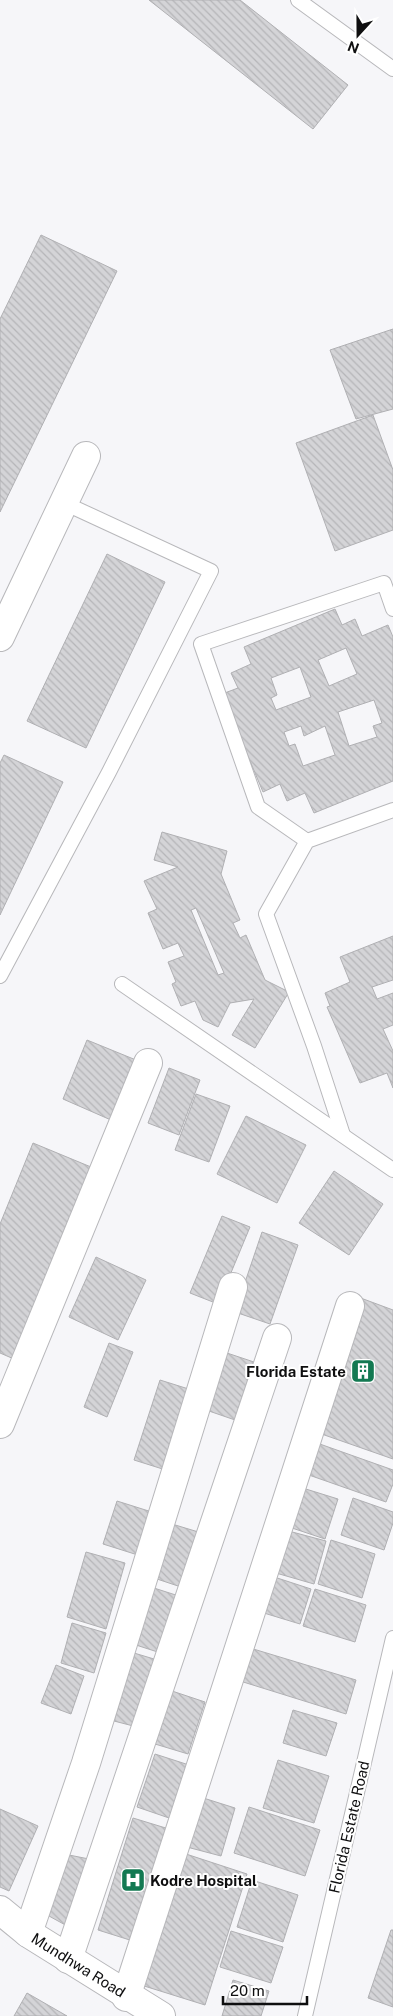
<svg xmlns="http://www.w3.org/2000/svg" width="393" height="2016" font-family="'Public Sans',sans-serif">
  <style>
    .building { fill: url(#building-back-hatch); stroke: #b0b0b3; fill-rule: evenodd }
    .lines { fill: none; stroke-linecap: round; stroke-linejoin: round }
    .service-casing { stroke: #b8b8bb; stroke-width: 16 }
    .minor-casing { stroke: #b8b8bb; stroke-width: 30 }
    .primary-casing { stroke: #b8b8bb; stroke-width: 30 }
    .service { stroke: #fff; stroke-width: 14 }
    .minor { stroke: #fff; stroke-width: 28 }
    .primary { stroke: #fff; stroke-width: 28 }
    .labels { text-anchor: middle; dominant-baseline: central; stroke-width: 4; stroke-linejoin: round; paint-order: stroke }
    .poi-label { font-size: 15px; font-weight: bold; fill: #0f0f10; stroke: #fff; text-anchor: end }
    .street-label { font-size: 15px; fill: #0f0f10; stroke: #fff }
  </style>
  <defs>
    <pattern id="building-back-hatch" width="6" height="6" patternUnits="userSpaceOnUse" patternTransform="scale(1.25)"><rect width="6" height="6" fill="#d4d4d7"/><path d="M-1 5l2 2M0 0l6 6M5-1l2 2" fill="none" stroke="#b5b5b8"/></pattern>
  </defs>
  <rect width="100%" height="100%" fill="#f6f6f9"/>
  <g class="building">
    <polygon points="149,0 240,0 348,85 313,129"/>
    <polygon points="41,235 117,271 0,512 0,319"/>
    <polygon points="393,329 393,409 356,419 330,350"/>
    <polygon points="373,415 393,470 393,530 335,551 296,443"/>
    <polygon points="107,554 165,582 86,748 27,721"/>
    <path d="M335,609L342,625L355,619L362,636L388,625L393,637V781L314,813L305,793L287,801L280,784L263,792L222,694L238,688L231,673L251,664L244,647ZM346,648L357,674L329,686L318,660ZM300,667L311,697L276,710L271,698L277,695L271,678ZM374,700L382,723L373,726L377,737L349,746L338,712ZM301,726L304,736L325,726L335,755L303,766L295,744L289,746L284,732Z"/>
    <polygon points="4,755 63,782 0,915 0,763"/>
    <path d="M162,832L227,851L221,874L240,920L233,923L240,938L246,935L265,980L289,992L255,1048L232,1035L254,999L230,1003L218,1027L203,1020L195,1001L181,1006L172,984L176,982L168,962L184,956L178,943L163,949L148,913L157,909L144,881L178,867L154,860ZM196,908L224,973L218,975L191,910Z"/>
    <polygon points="393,936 393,980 372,987 377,999 393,993 393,1025 383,1029 393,1051 393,1088 387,1073 360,1083 327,1007 330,1006 325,993 350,982 340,957"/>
    <polygon points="87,1040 136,1060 111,1120 63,1099"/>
    <polygon points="169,1068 200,1080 179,1135 148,1123"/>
    <polygon points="196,1094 230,1106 209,1162 175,1150"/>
    <polygon points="246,1116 306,1145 277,1203 217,1174"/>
    <polygon points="33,1143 91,1167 14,1359 0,1353 0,1224"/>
    <polygon points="334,1171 383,1204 349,1255 299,1223"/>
    <polygon points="222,1216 250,1227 218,1304 190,1293"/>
    <polygon points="262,1232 298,1245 270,1324 235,1312"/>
    <polygon points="96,1257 146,1280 118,1340 69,1317"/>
    <polygon points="358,1297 393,1310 393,1459 313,1431"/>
    <polygon points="109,1343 133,1352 107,1417 84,1407"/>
    <polygon points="224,1352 257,1363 238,1421 206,1410"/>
    <polygon points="160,1380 195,1391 169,1471 134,1460"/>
    <polygon points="317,1443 393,1470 393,1484 386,1502 306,1474"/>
    <polygon points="293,1485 338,1499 325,1539 280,1524"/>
    <polygon points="353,1498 393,1512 393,1523 384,1550 341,1535"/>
    <polygon points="117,1501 155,1513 141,1556 103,1544"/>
    <polygon points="172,1524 205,1534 187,1589 154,1578"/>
    <polygon points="281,1529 326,1541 314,1584 269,1571"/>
    <polygon points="331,1540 375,1554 362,1598 318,1584"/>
    <polygon points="86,1552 125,1563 106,1629 67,1617"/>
    <polygon points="265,1574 311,1589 300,1624 254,1610"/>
    <polygon points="154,1588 185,1598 167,1655 136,1645"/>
    <polygon points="315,1589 366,1605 355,1642 303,1626"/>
    <polygon points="72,1623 106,1633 94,1673 61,1663"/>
    <polygon points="250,1648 356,1680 346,1714 240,1681"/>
    <polygon points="134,1653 164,1662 145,1729 114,1721"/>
    <polygon points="56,1665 84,1676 71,1714 41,1703"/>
    <polygon points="172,1691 205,1702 188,1754 155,1744"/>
    <polygon points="293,1710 337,1723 326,1756 283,1743"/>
    <polygon points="155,1754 189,1765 172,1819 137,1807"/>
    <polygon points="278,1760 329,1776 314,1823 263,1808"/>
    <polygon points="197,1796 235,1808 221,1856 183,1846"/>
    <polygon points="249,1807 320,1830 305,1876 234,1853"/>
    <polygon points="0,1809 38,1826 9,1891 0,1887"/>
    <polygon points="133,1818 169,1829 133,1941 98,1930"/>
    <polygon points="183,1853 247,1874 205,2005 141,1985"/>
    <polygon points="64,1854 89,1859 69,1927 49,1916"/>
    <polygon points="252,1880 298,1895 283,1942 237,1927"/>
    <polygon points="391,1930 393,1930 393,2007 368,1998"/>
    <polygon points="231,1931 283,1947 271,1983 220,1967"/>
    <polygon points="233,1980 269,1991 261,2016 222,2016"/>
    <polygon points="27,1993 67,2016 14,2016"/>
  </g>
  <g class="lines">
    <defs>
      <g id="service">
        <polyline points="298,0 393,69"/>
        <polyline points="307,841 258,807 201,644 384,583 393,609"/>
        <polyline points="0,976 109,772 211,571 64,503"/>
        <polyline points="122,984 393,1170"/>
        <polyline points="343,1135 314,1046 266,914 307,841 393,810"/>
        <polyline points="305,2016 393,1638"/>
      </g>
      <g id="minor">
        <polyline points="0,637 86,456"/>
        <polyline points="0,1424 148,1063"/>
        <polyline points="28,1933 86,1763 233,1287"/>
        <polyline points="68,1959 277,1338"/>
        <polyline points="126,1997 350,1306"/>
      </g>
      <g id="primary">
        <path id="s1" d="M0,1910L28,1933L161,2016"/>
      </g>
    </defs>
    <use href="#service" class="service-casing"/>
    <use href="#minor" class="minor-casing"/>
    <use href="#primary" class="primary-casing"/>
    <use href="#service" class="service"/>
    <use href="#minor" class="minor"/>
    <use href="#primary" class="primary"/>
  </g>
  <defs>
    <symbol id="building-square" viewBox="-11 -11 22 22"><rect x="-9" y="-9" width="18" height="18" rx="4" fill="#137952" stroke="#fff"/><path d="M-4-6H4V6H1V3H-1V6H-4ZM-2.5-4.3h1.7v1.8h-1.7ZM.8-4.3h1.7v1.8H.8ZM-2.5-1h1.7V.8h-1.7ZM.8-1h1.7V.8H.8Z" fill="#fff"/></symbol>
    <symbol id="hospital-square" viewBox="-11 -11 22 22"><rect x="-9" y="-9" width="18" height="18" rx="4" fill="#137952" stroke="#fff"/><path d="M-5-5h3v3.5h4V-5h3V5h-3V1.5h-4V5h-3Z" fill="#fff"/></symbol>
  </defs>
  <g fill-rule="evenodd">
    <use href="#building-square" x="349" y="1357" width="28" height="28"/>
    <use href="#hospital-square" x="119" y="1866" width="28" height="28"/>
  </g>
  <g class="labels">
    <g class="poi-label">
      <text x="346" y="1371">Florida Estate</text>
      <text x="150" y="1880" text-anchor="start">Kodre Hospital</text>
    </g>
    <g class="street-label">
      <text transform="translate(349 1827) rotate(-77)">Florida Estate Road</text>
      <text stroke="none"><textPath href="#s1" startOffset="96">Mundhwa Road</textPath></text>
    </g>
  </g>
  <g transform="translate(358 35) rotate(201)" stroke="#ffffff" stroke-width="4" paint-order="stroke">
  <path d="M0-4L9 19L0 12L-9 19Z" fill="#0f0f10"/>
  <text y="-8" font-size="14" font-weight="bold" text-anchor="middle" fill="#0f0f10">N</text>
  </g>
  <path d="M223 1996v8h84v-8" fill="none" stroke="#0f0f10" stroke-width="2.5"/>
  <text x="230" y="1996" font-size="15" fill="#0f0f10" stroke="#ffffff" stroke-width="4" paint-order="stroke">20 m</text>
</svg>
